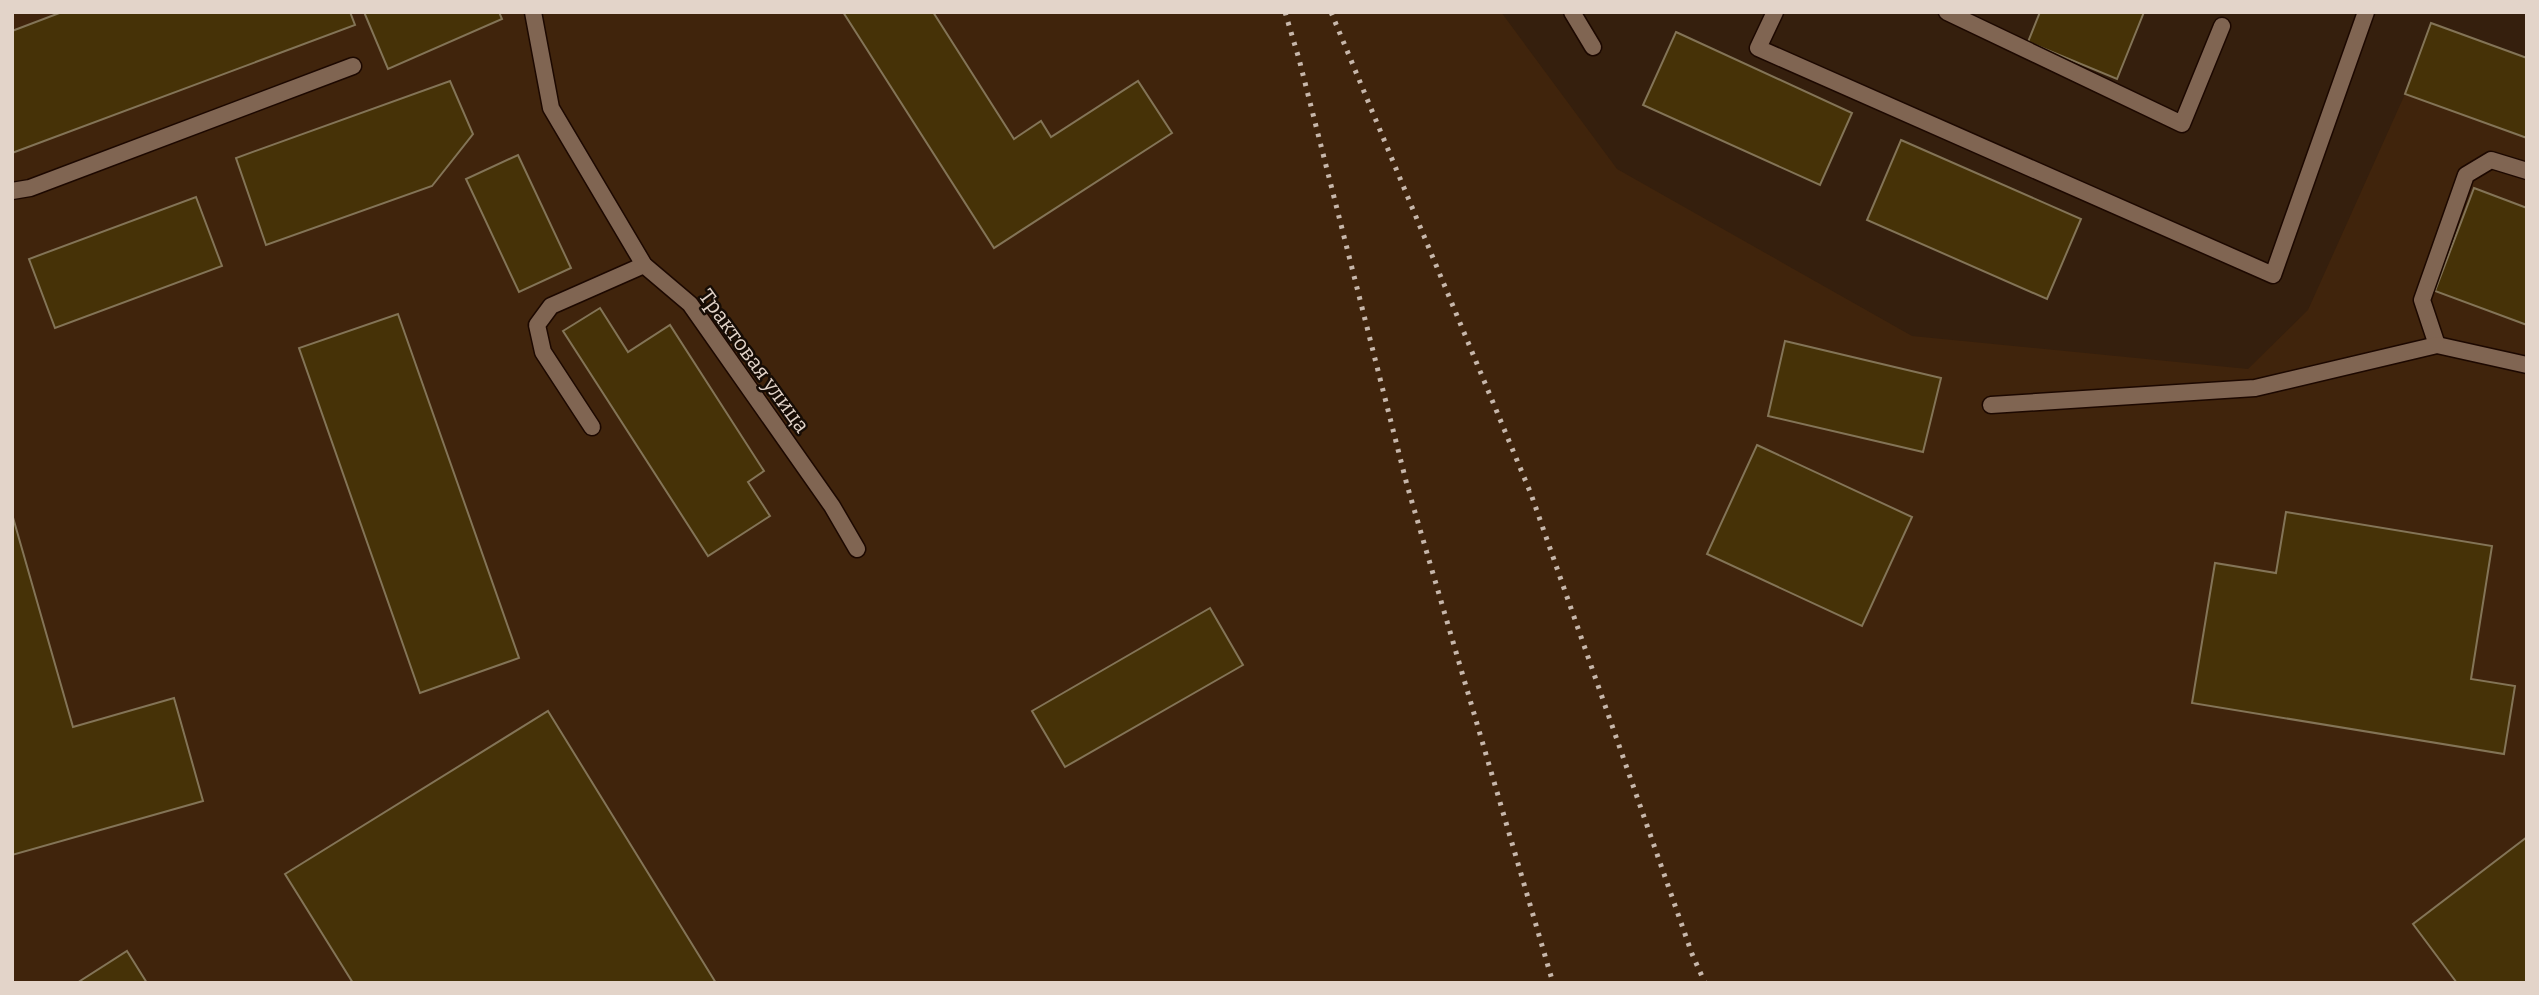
<svg xmlns="http://www.w3.org/2000/svg" width="2539" height="995" font-family="Bitter,serif">
  <style>
    .built { fill: #40240c }
    .building { fill: #463207; stroke: #837457; stroke-width: 2 }
    .lines { fill: none; stroke-linecap: round; stroke-linejoin: round }
    .lane-casing { stroke: #1c0800; stroke-width: 19 }
    .lane { stroke: #806552; stroke-width: 16 }
    .rail { stroke: #c7b7ab; stroke-width: 5; stroke-dasharray: 3.5 7; stroke-linecap: butt }
    .labels { text-anchor: middle; dominant-baseline: central; stroke-width: 5; stroke-linejoin: round; paint-order: stroke }
    .street-label { font-size: 21px; fill: #e3d4c9; stroke: #160c05 }
  </style>
  <rect width="100%" height="100%" fill="#351f0d"/>
  <polygon class="built" points="12,12 1501,12 1617,169 1912,336 2248,369 2308,310 2405,94 2431,23 2527,58 2527,983 12,983"/>
  <g class="building">
    <polygon points="62,12 350,12 355,25 12,153 12,31"/>
    <polygon points="364,12 499,12 502,19 388,69"/>
    <polygon points="843,12 933,12 1014,139 1041,121 1051,137 1138,81 1172,133 994,248"/>
    <polygon points="2040,12 2144,12 2117,79 2028,42"/>
    <polygon points="2431,23 2527,58 2527,138 2405,94"/>
    <polygon points="1676,32 1852,113 1820,185 1643,105"/>
    <polygon points="450,81 473,134 432,186 266,245 236,158"/>
    <polygon points="1901,140 2081,219 2047,299 1867,220"/>
    <polygon points="518,155 571,268 519,292 466,179"/>
    <polygon points="2474,188 2527,208 2527,325 2435,291"/>
    <polygon points="196,197 222,266 55,328 29,259"/>
    <polygon points="600,308 628,352 670,325 764,471 748,482 770,516 708,556 563,331"/>
    <polygon points="398,314 519,658 420,693 299,348"/>
    <polygon points="1785,341 1941,378 1923,452 1768,416"/>
    <polygon points="1757,445 1912,517 1862,626 1707,554"/>
    <polygon points="2286,512 2492,546 2471,679 2515,686 2504,754 2192,703 2215,563 2276,573"/>
    <polygon points="12,514 73,727 174,698 203,801 12,855"/>
    <polygon points="1210,608 1243,665 1065,767 1032,711"/>
    <polygon points="548,711 716,983 353,983 285,874"/>
    <polygon points="2527,837 2527,983 2457,983 2413,924"/>
    <polygon points="127,951 147,983 77,983"/>
  </g>
  <g class="lines">
    <defs>
      <g id="lane">
        <polyline points="533,12 551,108 644,265 690,304 832,506 857,549"/>
        <polyline points="1572,12 1593,47"/>
        <polyline points="1775,12 1758,48 2273,275 2366,12"/>
        <polyline points="1947,12 2182,124 2222,26"/>
        <polyline points="12,191 30,188 353,66"/>
        <polyline points="2437,345 2422,300 2466,175 2491,160 2527,171"/>
        <polyline points="1991,405 2255,388 2437,345 2527,365"/>
        <polyline points="592,427 543,352 537,325 551,306 644,265"/>
      </g>
    </defs>
    <use href="#lane" class="lane-casing"/>
    <use href="#lane" class="lane"/>
    <g class="rail">
      <polyline points="1285,12 1299,59 1407,485 1553,983"/>
      <polyline points="1331,12 1531,494 1692,954 1705,983"/>
    </g>
  </g>
  <g class="labels">
    <g class="street-label">
      <text transform="translate(754 361) rotate(54)">Трактовая улица</text>
    </g>
  </g>
  <rect width="2539" height="995" fill="none" stroke="#e3d4c9" stroke-width="28"/>
</svg>
